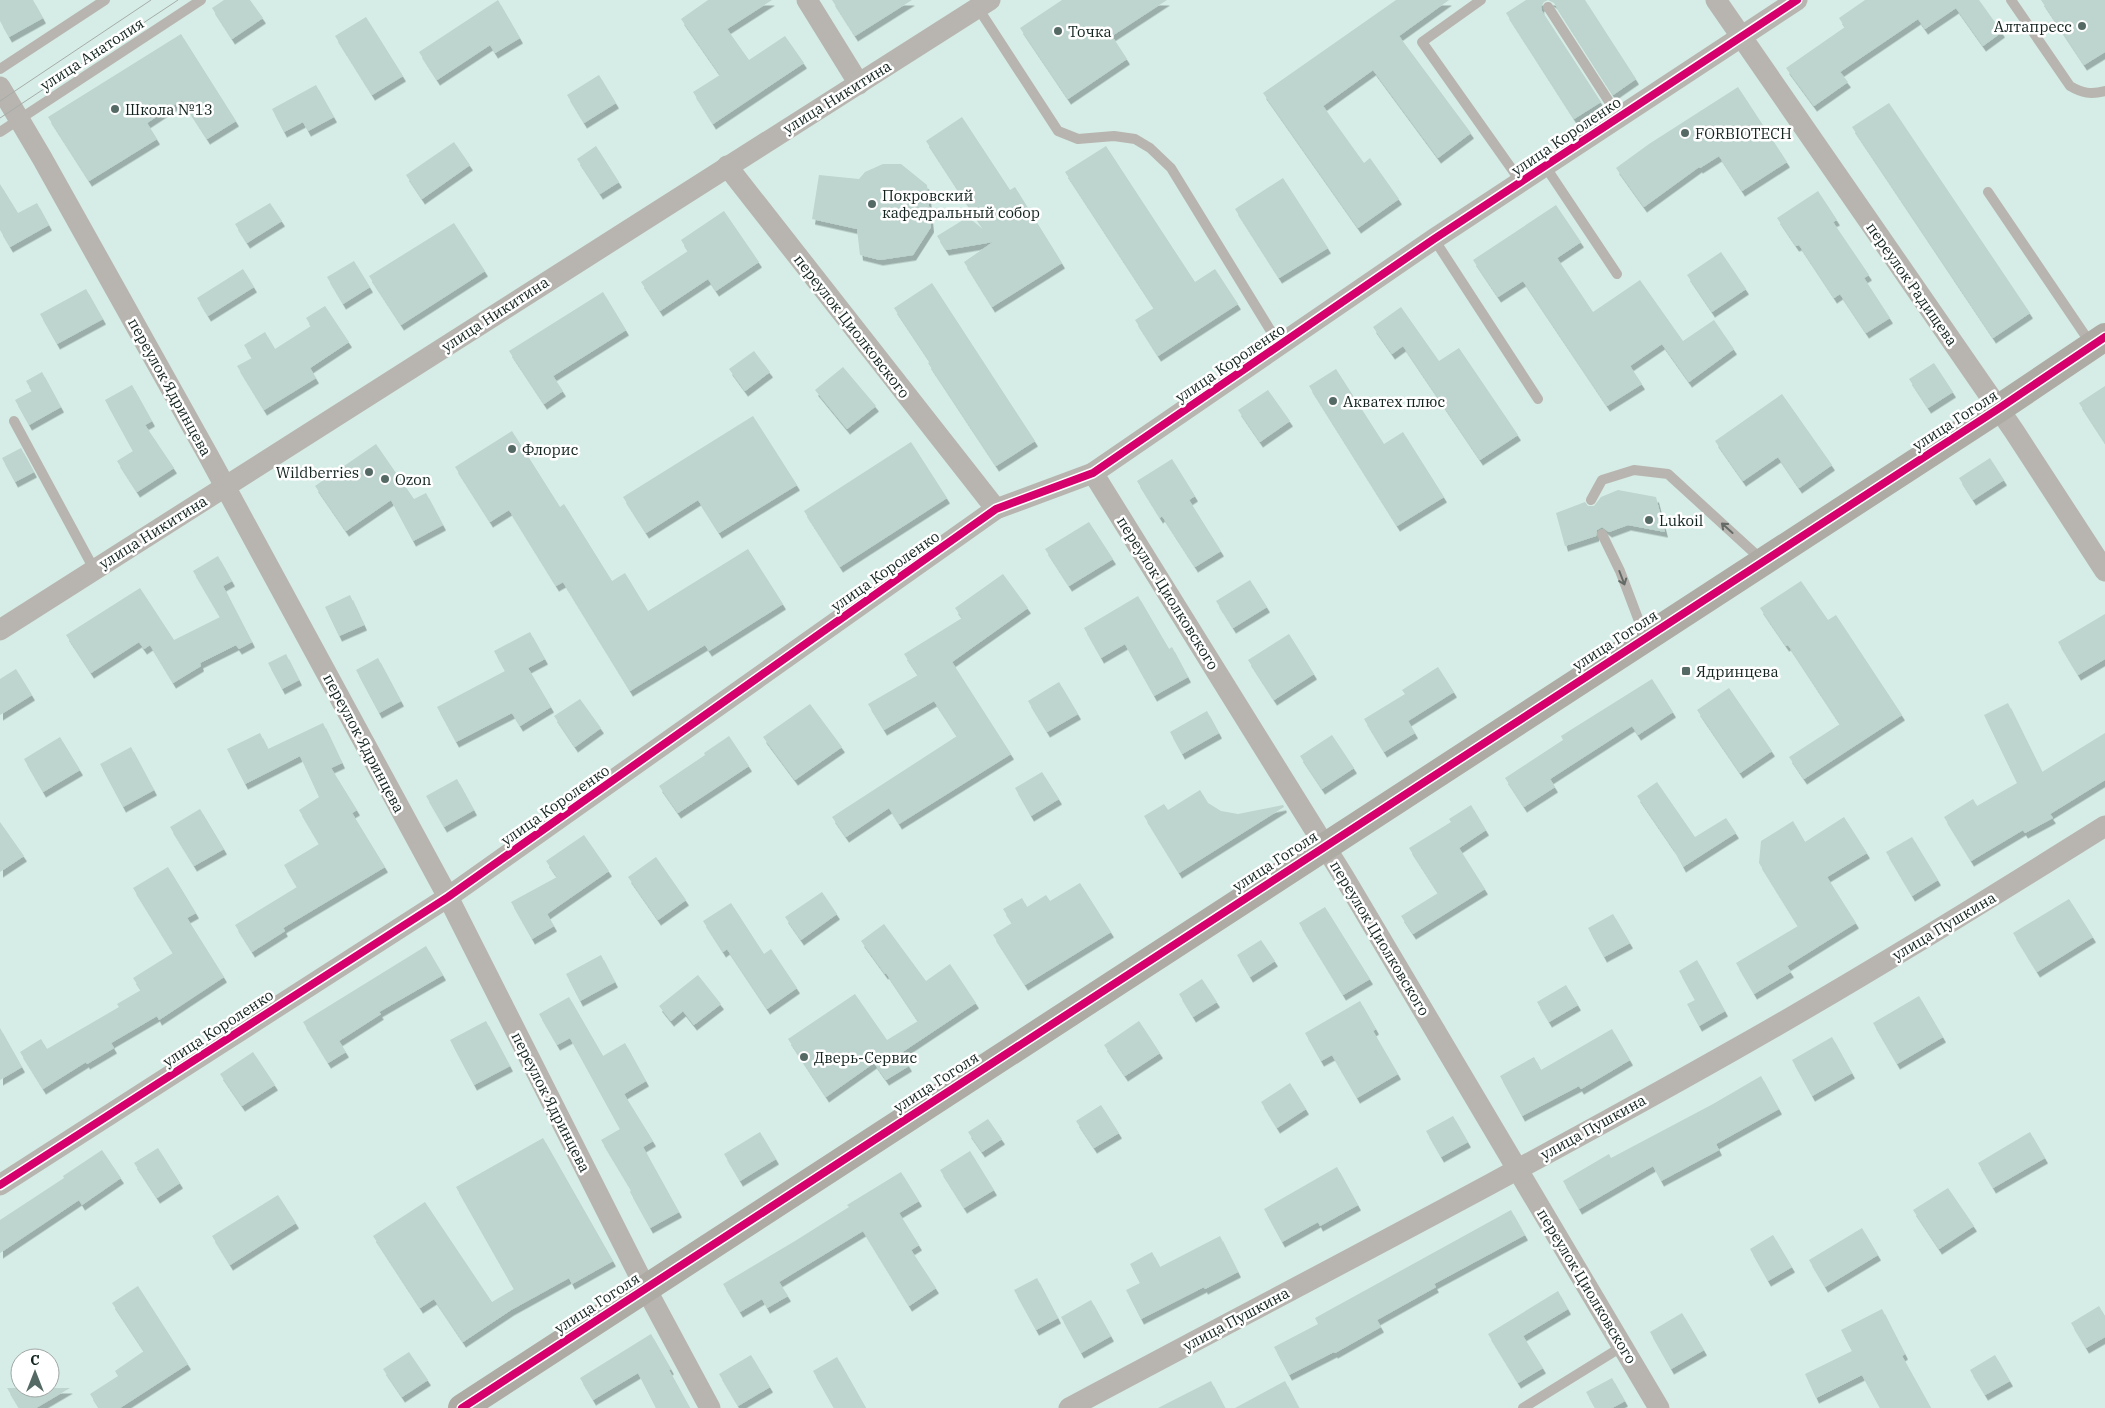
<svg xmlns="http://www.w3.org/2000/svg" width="2105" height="1408" font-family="'IBM Plex Serif',serif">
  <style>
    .building { fill: #bed4ce; filter: url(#shadow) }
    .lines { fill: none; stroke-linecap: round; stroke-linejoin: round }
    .lane { stroke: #b8b5b0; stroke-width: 10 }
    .street { stroke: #b8b5b0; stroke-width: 21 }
    .secondary { stroke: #aeaba5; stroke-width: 28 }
    .tram { stroke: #a6aca8; stroke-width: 1 }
    .cycleway-casing { stroke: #fff; stroke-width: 11 }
    .cycleway { stroke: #d6006c; stroke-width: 8 }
    .oneway { stroke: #656c68 }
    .poi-dot { fill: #566a65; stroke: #fff; stroke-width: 2 }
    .labels { text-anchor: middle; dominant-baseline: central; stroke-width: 5; stroke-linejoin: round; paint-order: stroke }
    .poi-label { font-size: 15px; fill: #12231f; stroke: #fff; text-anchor: start }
    .street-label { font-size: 15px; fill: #12231f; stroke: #fff }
  </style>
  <defs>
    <filter id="shadow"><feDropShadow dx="3" dy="5.5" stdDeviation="0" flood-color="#0004"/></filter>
  </defs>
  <rect width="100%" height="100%" fill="#d5ede6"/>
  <g class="building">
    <polygon points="0,0 33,0 43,18 9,37 0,21"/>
    <polygon points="224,0 250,0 263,18 232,39 212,8"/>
    <polygon points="498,0 520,38 495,53 490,45 437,80 419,52"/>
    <polygon points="708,0 772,0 727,29 749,60 785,36 804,63 713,124 693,92 720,75 681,19"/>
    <polygon points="832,0 912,0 855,36"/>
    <polygon points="1062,0 1167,0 1112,36 1127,59 1068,99 1020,28"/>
    <polygon points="1396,0 1449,0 1399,36 1471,133 1438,158 1373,70 1323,106 1364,163 1370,158 1399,199 1358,228 1263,93"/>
    <polygon points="1526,0 1585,0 1636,79 1613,95 1554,3 1548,0 1544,2 1541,7 1542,11 1601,102 1574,119 1506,13"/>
    <polygon points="1865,0 1979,0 2002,32 1983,46 1956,8 1925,29 1918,19 1840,72 1848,82 1814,106 1786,68 1845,27 1839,18"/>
    <polygon points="2041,0 2105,0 2105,52 2084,65"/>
    <polygon points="366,17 403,76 372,95 335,36"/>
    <polygon points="181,34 236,121 207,139 182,100 147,123 157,139 89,181 48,117"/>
    <polygon points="599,75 616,103 584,123 567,95"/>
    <polygon points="316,85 334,117 308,131 303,122 284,132 272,109"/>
    <polygon points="1738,87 1787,162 1742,191 1719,156 1700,168 1699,167 1644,207 1616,168 1649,144"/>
    <polygon points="1889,103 2030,313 1993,338 1852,127"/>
    <polygon points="962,117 1010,190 1015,187 1062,263 992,307 964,262 993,242 946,250 937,236 968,217 984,230 926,141"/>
    <polygon points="454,142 470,165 422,199 406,175"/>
    <polygon points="596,146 619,182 600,194 577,159"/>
    <polygon points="1106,146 1195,282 1215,269 1238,304 1158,356 1135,320 1154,308 1065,172"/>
    <polygon points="883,164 901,164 927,185 931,227 913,255 880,260 860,255 857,229 812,219 819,175 859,179 865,172"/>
    <polygon points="1283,178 1328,248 1279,278 1235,209"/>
    <polygon points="0,184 18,213 37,203 49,225 10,247 0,230"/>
    <polygon points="1818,191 1837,220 1833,222 1869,275 1864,278 1890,318 1866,333 1840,294 1834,298 1799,245 1796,246 1777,218"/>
    <polygon points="270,203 282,221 247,243 235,224"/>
    <polygon points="1556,205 1581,242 1557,258 1593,312 1640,280 1683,341 1714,320 1734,349 1689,382 1662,344 1630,366 1642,384 1607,406 1523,281 1498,297 1473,260"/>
    <polygon points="724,211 759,262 716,291 708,279 660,311 641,282 688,251 681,240"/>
    <polygon points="454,223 485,271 401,325 369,276"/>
    <polygon points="1721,252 1746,289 1712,312 1687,275"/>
    <polygon points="354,261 370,287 343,304 327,277"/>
    <polygon points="243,269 254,287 208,316 197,298"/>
    <polygon points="932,283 1035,441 996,466 928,363 930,362 894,308"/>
    <polygon points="86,289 103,319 57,344 40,314"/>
    <polygon points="603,292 626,330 553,376 563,391 544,404 509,351"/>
    <polygon points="325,306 349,342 310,368 316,378 264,410 237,366 252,358 244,345 265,332 275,349 311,326 306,318"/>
    <polygon points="1401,307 1439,361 1459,348 1518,435 1480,460 1403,346 1392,354 1373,327"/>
    <polygon points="754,351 770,372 745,391 729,369"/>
    <polygon points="1934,363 1953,392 1928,408 1909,379"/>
    <polygon points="843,367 876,406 847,429 815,390"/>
    <polygon points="1336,369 1384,444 1403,432 1444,497 1397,526 1309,386"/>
    <polygon points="42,372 61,407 29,425 15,400 32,391 26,381"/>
    <polygon points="132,385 152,421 145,425 174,468 137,492 117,461 133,451 105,400"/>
    <polygon points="2105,386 2105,443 2079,403"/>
    <polygon points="1268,390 1290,421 1260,442 1238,410"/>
    <polygon points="1782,394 1832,465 1799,488 1778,457 1743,481 1715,441"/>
    <polygon points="753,416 797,485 719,533 698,500 646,533 623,497"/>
    <polygon points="512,431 560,507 564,504 612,581 625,573 648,611 748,549 783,604 709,651 705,645 630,691 563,582 556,586 509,510 490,522 455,467"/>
    <polygon points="911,442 947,498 840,567 804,511"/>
    <polygon points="376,444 414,499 426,493 443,525 413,541 391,500 346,531 315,486"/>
    <polygon points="21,448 34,472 15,482 2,458"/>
    <polygon points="1990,458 2004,480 1973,500 1959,478"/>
    <polygon points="1172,459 1195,496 1189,500 1221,551 1195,567 1162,516 1160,518 1137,481"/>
    <polygon points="1618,490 1656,497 1665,532 1628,525 1609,532 1602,527 1597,530 1596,536 1565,546 1556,513 1585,502 1588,506 1594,506 1601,497"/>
    <polygon points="1089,522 1113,559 1069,586 1045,549"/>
    <polygon points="218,556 232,581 223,586 252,642 239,649 236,645 200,663 201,666 173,683 150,645 144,649 139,642 91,673 66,635 140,588 174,640 220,617 193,571"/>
    <polygon points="1003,574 1028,608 952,662 1011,754 899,824 889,808 846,837 832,817 957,736 934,701 884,730 868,704 918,675 904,654 962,618 955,608"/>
    <polygon points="1250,580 1267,607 1233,628 1216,601"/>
    <polygon points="1801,581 1828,620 1836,615 1902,715 1804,779 1789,757 1840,724 1788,645 1786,646 1760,608"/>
    <polygon points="350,595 364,625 339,636 325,607"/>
    <polygon points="1138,596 1169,649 1172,647 1188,677 1154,696 1125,644 1101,658 1084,628"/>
    <polygon points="2105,614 2105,659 2078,675 2058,642"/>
    <polygon points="530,632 545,659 528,668 551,707 520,726 512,713 456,742 437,707 505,671 494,651"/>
    <polygon points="1289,634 1314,674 1274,700 1248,660"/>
    <polygon points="286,654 299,680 282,689 268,663"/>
    <polygon points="378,658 401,701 379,713 356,670"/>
    <polygon points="1438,667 1454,692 1408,721 1415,733 1384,752 1364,719 1405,694 1402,690"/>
    <polygon points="16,669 32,695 0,715 0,679"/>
    <polygon points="1652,679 1673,712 1638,735 1632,726 1550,779 1555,787 1524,807 1505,778 1563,740 1561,736"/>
    <polygon points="1059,682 1078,714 1047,732 1028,701"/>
    <polygon points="1729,688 1772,751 1740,773 1697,710"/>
    <polygon points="580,699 601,728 575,747 554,716"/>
    <polygon points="2008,703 2042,772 2105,733 2105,780 2050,814 2053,818 2025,833 2023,830 1971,861 1944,817 1973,799 1977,806 2017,783 1984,715"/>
    <polygon points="810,704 842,747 795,780 763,737"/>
    <polygon points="1207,711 1219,733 1182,754 1170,732"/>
    <polygon points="323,723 342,763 331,768 357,810 352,813 385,867 283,928 285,931 252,952 235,925 297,887 284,865 319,844 299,810 319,797 300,756 245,784 227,749 260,733 268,749"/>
    <polygon points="1332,735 1354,768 1322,789 1300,756"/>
    <polygon points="729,736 749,766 678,813 659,786 705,755 704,753"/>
    <polygon points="60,737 80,770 43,792 24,759"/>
    <polygon points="131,747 154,790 123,807 100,764"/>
    <polygon points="1042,772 1059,799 1031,816 1015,788"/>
    <polygon points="457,779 474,810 444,827 426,796"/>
    <polygon points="1657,782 1695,837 1726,818 1736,833 1683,867 1674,850 1637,796"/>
    <polygon points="1200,790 1208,803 1221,811 1238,814 1283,805 1284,807 1179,873 1144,816 1164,804 1168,810"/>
    <polygon points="1471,805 1486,830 1459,848 1485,889 1413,934 1401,916 1438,893 1409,848 1451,822 1449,819"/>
    <polygon points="200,809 224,849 194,866 170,827"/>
    <polygon points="1844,817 1867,853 1827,877 1856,923 1787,966 1791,972 1754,994 1736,963 1798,926 1759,863 1761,841 1793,821 1805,842"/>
    <polygon points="0,822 24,856 0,872"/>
    <polygon points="584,835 609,871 547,914 554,926 532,939 511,902 557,877 546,861"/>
    <polygon points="1912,837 1938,880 1912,896 1886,852"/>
    <polygon points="656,857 686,900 658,920 628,877"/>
    <polygon points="168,867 196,913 187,918 224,977 159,1020 157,1016 111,1043 114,1048 87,1064 86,1062 43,1089 20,1052 41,1039 47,1049 119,1007 117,1004 141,990 133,978 173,953 133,888"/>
    <polygon points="1080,883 1111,932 1025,985 993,935 1012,923 1003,909 1022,898 1027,907 1046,895 1050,901"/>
    <polygon points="822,892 837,914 801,940 785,917"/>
    <polygon points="2069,899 2093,937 2037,972 2013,933"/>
    <polygon points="731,903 764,954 771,949 797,988 767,1009 727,949 723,952 703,921"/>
    <polygon points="1325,907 1370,979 1343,995 1299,923"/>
    <polygon points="1613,914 1630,943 1604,957 1588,928"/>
    <polygon points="884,924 926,981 950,964 976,1003 901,1053 909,1066 886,1080 874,1063 826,1097 788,1039 855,994 887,1040 918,1021 886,973 885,974 861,941"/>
    <polygon points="1261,940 1275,961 1250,977 1237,955"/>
    <polygon points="426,946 443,975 379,1012 381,1014 339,1041 346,1052 328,1063 303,1022"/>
    <polygon points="601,955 615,982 580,1001 566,974"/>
    <polygon points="1697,960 1725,1011 1699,1026 1687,1004 1695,1000 1679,971"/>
    <polygon points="698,975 721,1004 694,1025 683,1011 671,1021 659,1006"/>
    <polygon points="1202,979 1217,1002 1193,1017 1179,994"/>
    <polygon points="1566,985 1578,1005 1549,1022 1537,1002"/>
    <polygon points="1919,996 1943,1037 1897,1064 1873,1023"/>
    <polygon points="569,997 603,1056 625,1043 646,1081 624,1094 653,1141 643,1147 679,1212 650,1228 630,1192 631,1190 601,1140 620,1129 570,1038 557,1045 539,1014"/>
    <polygon points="1360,1001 1376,1029 1373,1031 1398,1074 1357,1098 1332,1055 1321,1061 1305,1033"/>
    <polygon points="486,1021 510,1066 474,1085 450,1040"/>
    <polygon points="1139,1021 1160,1053 1125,1076 1104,1045"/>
    <polygon points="0,1028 22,1067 0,1080"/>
    <polygon points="1612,1029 1630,1060 1581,1089 1579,1086 1522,1116 1500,1076 1534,1057 1541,1070"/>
    <polygon points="1832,1037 1852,1073 1812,1096 1792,1060"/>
    <polygon points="253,1052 275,1085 242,1106 220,1074"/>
    <polygon points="1761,1076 1779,1109 1716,1144 1719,1150 1661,1181 1653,1166 1579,1209 1563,1181 1609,1154 1611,1158 1713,1104"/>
    <polygon points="1290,1083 1306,1109 1277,1128 1261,1102"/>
    <polygon points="1101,1105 1119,1133 1094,1148 1076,1121"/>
    <polygon points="1453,1116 1468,1142 1441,1157 1426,1131"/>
    <polygon points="988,1119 1002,1139 982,1152 968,1132"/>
    <polygon points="760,1132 776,1159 740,1181 724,1154"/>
    <polygon points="2030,1132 2045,1158 1993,1188 1978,1163"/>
    <polygon points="543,1138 613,1261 572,1284 569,1278 511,1310 463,1342 434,1299 420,1308 373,1236 425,1202 492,1302 514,1289 456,1187"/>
    <polygon points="158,1148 180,1183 157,1198 134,1163"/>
    <polygon points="102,1150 121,1178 82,1205 79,1200 0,1253 0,1220 64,1178 63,1176"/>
    <polygon points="970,1151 994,1190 964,1208 940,1170"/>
    <polygon points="1337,1167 1358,1205 1320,1226 1318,1222 1282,1242 1264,1209"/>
    <polygon points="901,1172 919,1201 899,1213 919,1245 911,1250 936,1288 909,1306 863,1231 779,1282 788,1296 767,1308 762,1299 740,1312 723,1284 795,1241 849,1207 847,1205"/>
    <polygon points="1948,1188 1974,1226 1939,1249 1913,1210"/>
    <polygon points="278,1195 296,1223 230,1265 212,1236"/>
    <polygon points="1511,1210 1525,1235 1434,1284 1436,1287 1377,1320 1381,1327 1335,1353 1334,1352 1289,1375 1274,1347 1318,1324 1315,1318"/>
    <polygon points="1862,1228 1878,1255 1825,1287 1809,1260"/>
    <polygon points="1773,1235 1792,1267 1768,1281 1750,1249"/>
    <polygon points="1220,1236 1238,1272 1205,1289 1204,1287 1141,1319 1126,1290 1140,1283 1130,1264 1152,1252 1160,1267"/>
    <polygon points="1037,1278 1058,1318 1036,1330 1014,1290"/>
    <polygon points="138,1286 188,1364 120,1408 99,1408 90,1394 118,1376 115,1371 144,1351 112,1303"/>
    <polygon points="1558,1291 1568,1309 1523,1336 1543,1368 1518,1383 1488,1334"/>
    <polygon points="1091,1300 1111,1336 1081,1353 1061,1317"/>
    <polygon points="2099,1306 2105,1316 2105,1337 2086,1348 2071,1323"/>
    <polygon points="1882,1309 1905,1354 1902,1356 1931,1408 1880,1408 1862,1375 1816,1398 1805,1374 1852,1351 1841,1330"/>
    <polygon points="1682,1313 1704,1350 1671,1369 1650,1332"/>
    <polygon points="651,1334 671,1369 669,1370 690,1408 656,1408 638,1373 593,1400 580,1378"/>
    <polygon points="409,1352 428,1380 402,1397 383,1369"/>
    <polygon points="751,1355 770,1387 738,1406 719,1374"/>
    <polygon points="1995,1355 2010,1381 1985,1395 1970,1370"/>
    <polygon points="837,1357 866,1408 834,1408 813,1371"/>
    <polygon points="1612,1378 1625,1401 1612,1408 1595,1408 1586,1392"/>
    <polygon points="1211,1381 1225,1408 1158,1408"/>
    <polygon points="1285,1381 1299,1408 1235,1408"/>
    <polygon points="7,1388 70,1388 36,1408 19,1408"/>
  </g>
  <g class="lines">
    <g class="lane">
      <polyline points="1481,0 1422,42 1521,182"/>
      <path d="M2011,0L2070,86C2082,93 2091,95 2105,91"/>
      <polyline points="1548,7 1619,117"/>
      <polyline points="978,8 1058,131 1078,139 1114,136 1135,139 1150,148 1171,168 1280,346"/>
      <polyline points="0,69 105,0"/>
      <polyline points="0,132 201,0"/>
      <polyline points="1545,166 1617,274"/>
      <polyline points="1988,192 2091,344"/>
      <polyline points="1434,239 1538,399"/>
      <polyline points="14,421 94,569"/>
      <polyline points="1591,500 1602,480 1634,470 1668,474 1762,560"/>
      <polyline points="1602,534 1620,571 1645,637"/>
      <polyline points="1523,1408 1623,1346"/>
    </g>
    <g class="street">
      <polyline points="807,0 859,84"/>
      <polyline points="1716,0 2014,431 2105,571"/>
      <polyline points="0,87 42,158 208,455 448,897 645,1287 710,1408"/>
      <polyline points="727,166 996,509"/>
      <polyline points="1093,473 1344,877 1659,1408"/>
      <polyline points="0,630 990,0"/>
      <polyline points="0,1185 448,897 996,509 1093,473 1434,239 1797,0"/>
      <path d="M1069,1408C1290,1290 1513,1175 1732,1051C1858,980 1982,903 2105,826"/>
    </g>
    <polyline class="secondary" points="462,1408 1998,409 2105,337"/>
    <g class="tram">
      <polyline points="0,101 151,0"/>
      <polyline points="0,118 178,0"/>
    </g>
    <defs>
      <g id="cycleway">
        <polyline points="0,1185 448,897 996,509 1093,473 1434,239 1797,0"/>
        <polyline points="462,1408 1998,409 2105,337"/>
      </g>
    </defs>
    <use href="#cycleway" class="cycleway-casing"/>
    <use href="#cycleway" class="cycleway"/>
  </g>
  <defs><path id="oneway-shaft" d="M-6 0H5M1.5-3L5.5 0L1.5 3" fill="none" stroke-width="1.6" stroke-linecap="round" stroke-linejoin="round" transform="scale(1.25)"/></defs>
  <g class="oneway">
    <use href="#oneway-shaft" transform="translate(1727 528) rotate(-138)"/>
    <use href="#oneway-shaft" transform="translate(1622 578) rotate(69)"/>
  </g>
  <g class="poi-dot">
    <circle cx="2082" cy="26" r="5"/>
    <circle cx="1058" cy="31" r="5"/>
    <circle cx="115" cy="109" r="5"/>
    <circle cx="1685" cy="133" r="5"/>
    <circle cx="872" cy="204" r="5"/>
    <circle cx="1333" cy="401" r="5"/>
    <circle cx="512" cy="449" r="5"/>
    <circle cx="369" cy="472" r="5"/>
    <circle cx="385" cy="479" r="5"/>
    <circle cx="1649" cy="520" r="5"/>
    <rect x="1681" y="666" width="10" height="10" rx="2.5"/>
    <circle cx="804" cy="1057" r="5"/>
  </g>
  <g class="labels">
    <g class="poi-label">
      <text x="2072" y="26" text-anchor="end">Алтапресс</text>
      <text x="1068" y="31">Точка</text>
      <text x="125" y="109">Школа №13</text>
      <text x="1695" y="133">FORBIOTECH</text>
      <text x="882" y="195">Покровский<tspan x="882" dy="17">кафедральный собор</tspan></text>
      <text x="1343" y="401">Акватех плюс</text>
      <text x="522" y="449">Флорис</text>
      <text x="359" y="472" text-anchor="end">Wildberries</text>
      <text x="395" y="479">Ozon</text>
      <text x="1659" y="520">Lukoil</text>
      <text x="1696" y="671">Ядринцева</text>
      <text x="814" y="1057">Дверь-Сервис</text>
    </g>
    <g class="street-label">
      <text transform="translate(92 54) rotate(-33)">улица Анатолия</text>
      <text transform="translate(837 97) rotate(-32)">улица Никитина</text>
      <text transform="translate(1566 136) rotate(-34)">улица Короленко</text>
      <text transform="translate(1912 284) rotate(55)">переулок Радищева</text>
      <text transform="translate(495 314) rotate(-33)">улица Никитина</text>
      <text transform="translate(852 326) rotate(52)">переулок Циолковского</text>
      <text transform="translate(1230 363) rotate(-34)">улица Короленко</text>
      <text transform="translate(170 387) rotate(61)">переулок Ядринцева</text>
      <text transform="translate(1955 420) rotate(-33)">улица Гоголя</text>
      <text transform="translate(153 532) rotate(-32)">улица Никитина</text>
      <text transform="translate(885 571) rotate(-35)">улица Короленко</text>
      <text transform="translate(1168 593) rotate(58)">переулок Циолковского</text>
      <text transform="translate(1615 640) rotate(-33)">улица Гоголя</text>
      <text transform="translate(364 743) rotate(62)">переулок Ядринцева</text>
      <text transform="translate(555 805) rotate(-35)">улица Короленко</text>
      <text transform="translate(1275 861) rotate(-33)">улица Гоголя</text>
      <text transform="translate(1944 926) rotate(-31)">улица Пушкина</text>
      <text transform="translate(1380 938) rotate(59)">переулок Циолковского</text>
      <text transform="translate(218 1028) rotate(-33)">улица Короленко</text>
      <text transform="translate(936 1082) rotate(-33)">улица Гоголя</text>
      <text transform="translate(551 1102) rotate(63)">переулок Ядринцева</text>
      <text transform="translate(1593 1127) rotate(-29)">улица Пушкина</text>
      <text transform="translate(1587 1286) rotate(59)">переулок Циолковского</text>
      <text transform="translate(597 1303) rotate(-33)">улица Гоголя</text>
      <text transform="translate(1236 1319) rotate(-28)">улица Пушкина</text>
    </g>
  </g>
  <g transform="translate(35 1373)"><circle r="24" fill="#ffffff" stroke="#a0a7a5"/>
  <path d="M0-4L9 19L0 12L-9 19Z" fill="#566a65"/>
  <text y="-8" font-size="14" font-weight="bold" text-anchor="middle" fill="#12231f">С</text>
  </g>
</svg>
